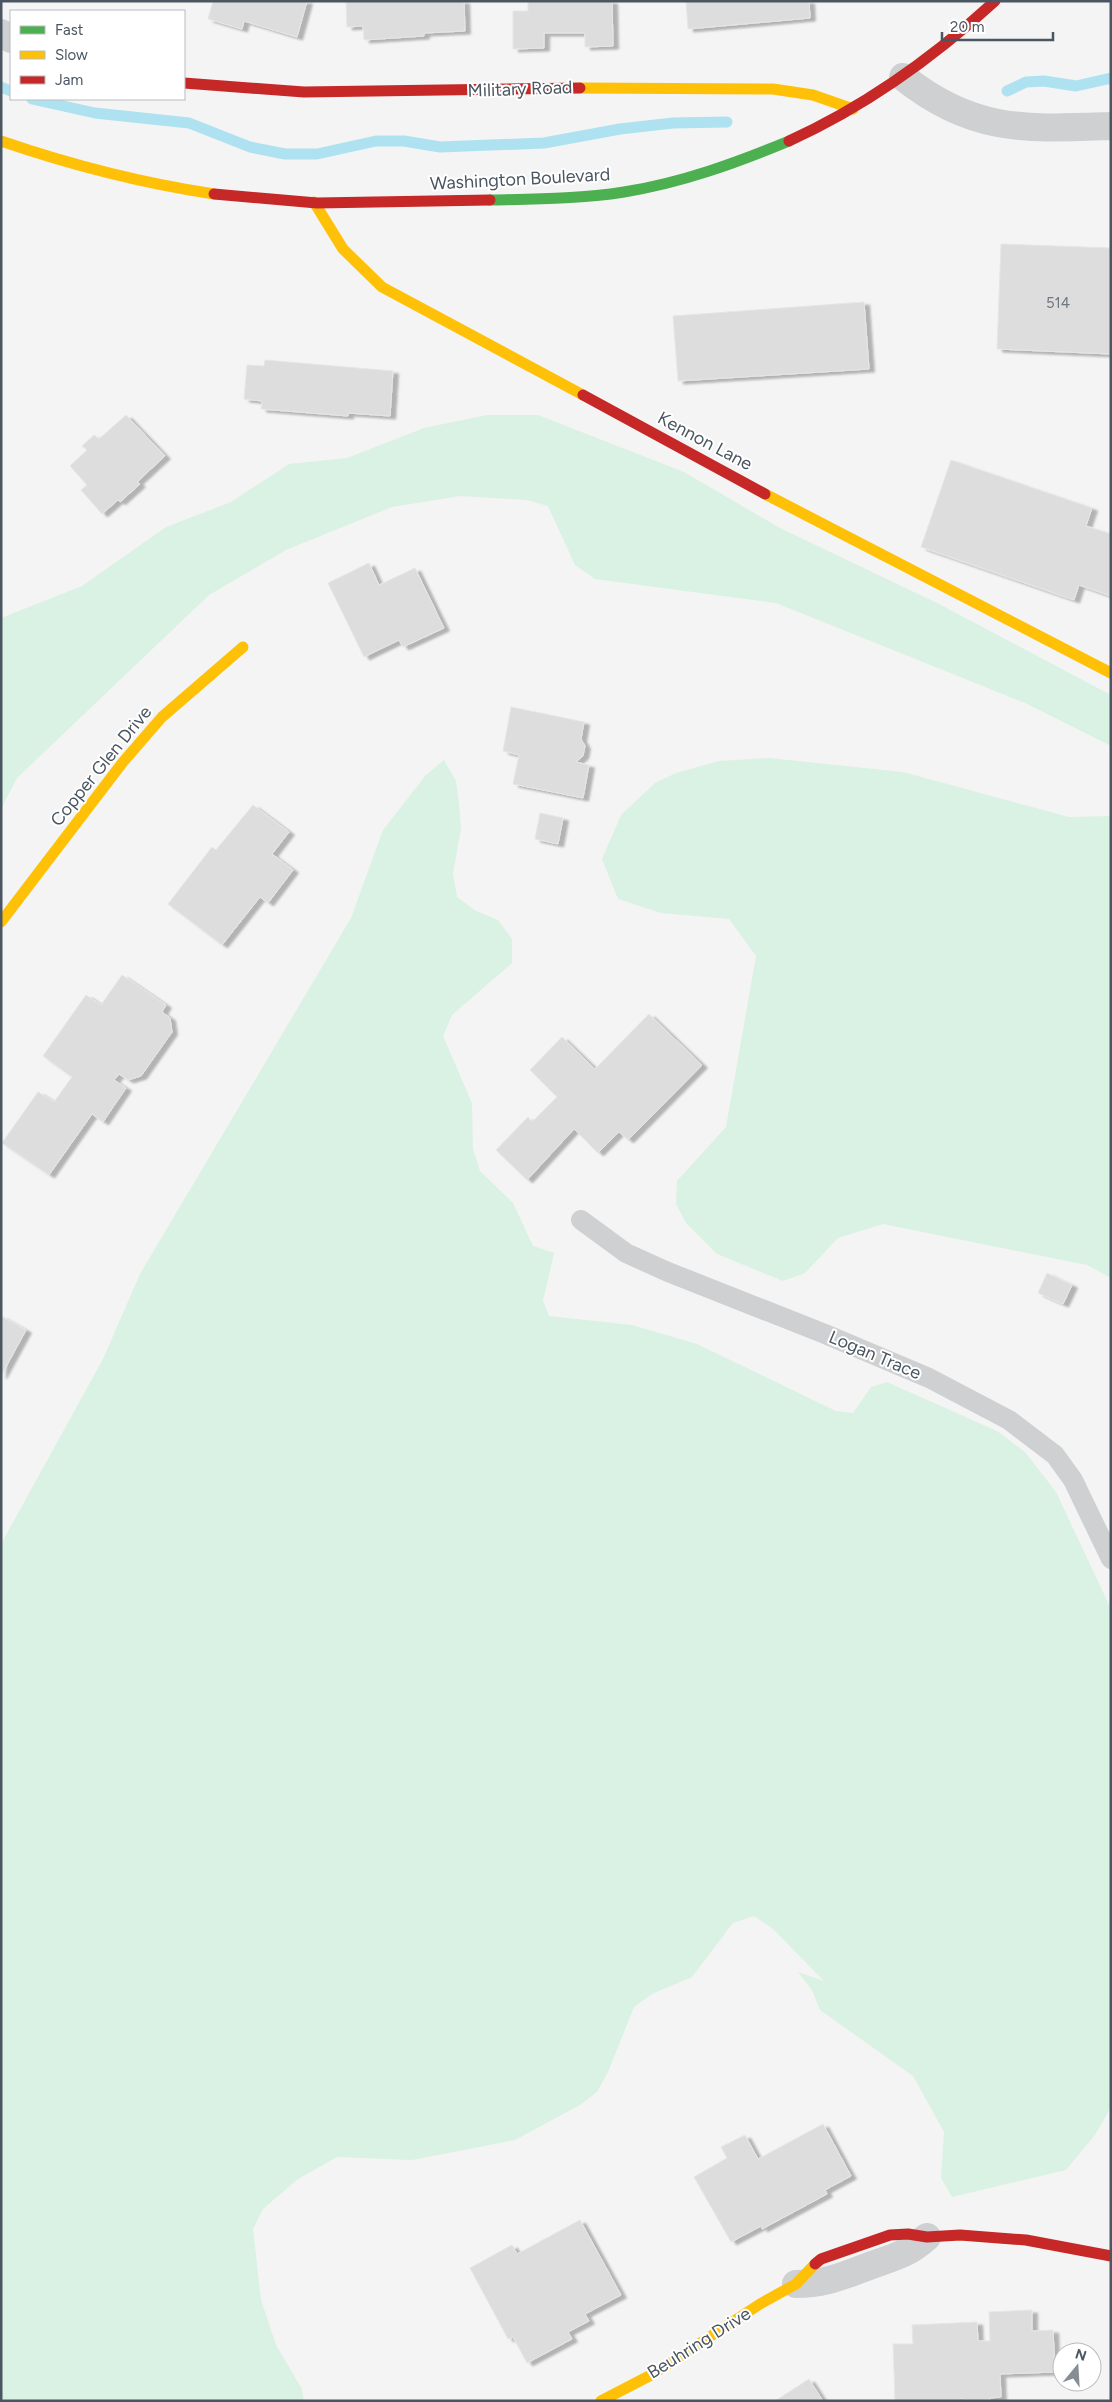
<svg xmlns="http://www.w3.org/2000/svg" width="1112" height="2402" font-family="Figtree,sans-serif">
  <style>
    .green { fill: #d9f2e3 }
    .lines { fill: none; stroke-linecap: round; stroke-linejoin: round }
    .stream { stroke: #aee2f0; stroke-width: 11 }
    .building { fill: #ddddde; stroke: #e5e6e7; filter: url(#shadow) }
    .lane { stroke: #ced0d2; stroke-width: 20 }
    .street { stroke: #ced0d2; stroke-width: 28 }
    .fast { stroke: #4caf50; stroke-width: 11 }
    .slow { stroke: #ffc107; stroke-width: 11 }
    .jam { stroke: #c62828; stroke-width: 11 }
    .labels { text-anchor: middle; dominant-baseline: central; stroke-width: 4; stroke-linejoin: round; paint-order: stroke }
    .number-label { font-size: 15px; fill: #707881 }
    .street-label { font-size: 18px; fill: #4a5661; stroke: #fff }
  </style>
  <defs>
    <filter id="shadow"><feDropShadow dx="5.5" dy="3" stdDeviation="1" flood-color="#0004"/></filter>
  </defs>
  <rect width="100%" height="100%" fill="#f4f4f4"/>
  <g class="green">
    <polygon points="487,415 538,415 684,472 780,528 937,603 1111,695 1111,746 1025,703 776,603 595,579 575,565 548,506 527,500 460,496 392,507 286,550 209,595 17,778 1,809 1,618 82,586 166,527 231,502 289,464 347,458 424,428"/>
    <polygon points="769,758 903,772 1069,817 1111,816 1111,1278 1087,1265 883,1224 838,1238 805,1273 783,1281 717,1254 686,1223 676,1204 677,1181 726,1127 756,956 729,919 661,913 618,899 602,859 621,815 655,783 676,773 719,761"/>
    <polygon points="444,760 456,781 459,804 461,828 453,874 457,897 476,911 498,920 512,939 512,963 452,1015 443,1036 472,1103 473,1149 480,1171 513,1203 533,1246 554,1253 543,1301 549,1316 632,1325 697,1344 836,1411 853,1413 871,1387 887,1382 997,1431 1025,1452 1056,1492 1111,1609 1111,2107 1095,2135 1066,2170 952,2197 941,2178 944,2132 913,2076 820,2010 812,1990 798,1972 824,1981 773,1929 754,1916 733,1923 692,1977 652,1994 634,2007 608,2072 597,2092 580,2105 515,2140 412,2160 337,2157 298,2179 263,2209 253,2229 261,2300 276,2345 302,2389 304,2401 1,2401 1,1544 103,1359 140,1274 351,918 383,830 426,775"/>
  </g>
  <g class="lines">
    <g class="stream">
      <polyline points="1,87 11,91"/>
      <polyline points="1007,91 1026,82 1044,81 1076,86 1111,78"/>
      <polyline points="32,99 95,113 189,123 250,147 285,154 317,154 376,141 404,141 440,147 544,143 620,129 673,123 727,122"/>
    </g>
  </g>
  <g class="building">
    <polygon points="213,1 307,1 297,37 244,21 242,29 208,19"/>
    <polygon points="346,1 464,1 465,31 424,33 424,36 364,40 363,26 347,27"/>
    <polygon points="528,1 612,1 613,46 585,47 585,33 544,33 544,48 513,49 513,11 528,11"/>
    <polygon points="686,1 809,1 810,18 688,29"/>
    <polygon points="1001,244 1111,248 1111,354 997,349"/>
    <polygon points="864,302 869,369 678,381 673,316"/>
    <polygon points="265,360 393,371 390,416 348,413 348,416 261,409 262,401 244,399 247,365 264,366"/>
    <polygon points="126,415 165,456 137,482 140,484 120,502 118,500 102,514 81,490 87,485 70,466 87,450 82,446 94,435 99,439"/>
    <polygon points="951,460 1092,508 1086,526 1111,534 1111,596 1079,585 1074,600 921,547"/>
    <polygon points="369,563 379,585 415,568 444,628 403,647 399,640 364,657 328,583"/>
    <polygon points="511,707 584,722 581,739 585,746 583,756 576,762 589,765 583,798 513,784 519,755 503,751"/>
    <polygon points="253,805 289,832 272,854 293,870 268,903 260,897 222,945 168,904 212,847 216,850"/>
    <polygon points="540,813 563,818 558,844 535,839"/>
    <polygon points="122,975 166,1005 162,1012 170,1018 172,1032 141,1076 128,1080 119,1074 114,1080 126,1088 103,1122 92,1114 49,1175 2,1143 38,1092 54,1102 72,1077 43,1056 86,995 101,1005"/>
    <polygon points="649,1014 702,1065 628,1140 619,1132 598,1153 574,1129 527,1180 496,1150 528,1117 532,1122 557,1097 530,1070 562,1037 595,1069"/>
    <polygon points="1047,1273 1072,1285 1063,1304 1038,1293"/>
    <polygon points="1,1316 26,1330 1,1376"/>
    <polygon points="823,2124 851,2176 825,2190 827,2194 762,2229 761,2226 731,2242 694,2177 727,2158 721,2147 745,2135 758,2159"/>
    <polygon points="580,2220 621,2295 585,2314 589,2321 568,2332 572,2339 527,2363 513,2337 508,2339 470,2268 512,2245 517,2254"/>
    <polygon points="1032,2310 1032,2331 1053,2330 1055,2372 1000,2374 1001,2397 990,2398 990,2401 963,2401 962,2398 955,2401 895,2401 893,2344 913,2344 912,2325 977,2322 978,2341 990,2341 989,2312"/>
    <polygon points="809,2379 823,2401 775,2401"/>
  </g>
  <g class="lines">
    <polyline class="lane" points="581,1220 626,1253 668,1272 825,1334 929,1378 1009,1420 1055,1455 1073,1480 1111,1559"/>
    <g class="street">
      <polyline points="1,33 11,39"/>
      <path d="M903,77C973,133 1026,129 1111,126"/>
      <path d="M796,2284C824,2284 839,2277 864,2268C890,2258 906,2256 927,2237"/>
    </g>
    <path class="fast" d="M490,200C535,199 580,199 624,192C681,183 736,163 789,141"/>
    <g class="slow">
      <polyline points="580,88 773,89 813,95 853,109"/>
      <path d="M1,141C71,165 141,183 214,194"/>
      <polyline points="314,202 343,249 382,287 583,395"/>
      <polyline points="765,494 1111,673"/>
      <polyline points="1,922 123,762 162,717 243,647"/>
      <polyline points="601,2401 653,2374 760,2304 796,2284 815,2264"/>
    </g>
    <g class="jam">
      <polyline points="184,83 304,92 580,88"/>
      <path d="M789,141C866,106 933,58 995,1"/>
      <polyline points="214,194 317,203 490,200"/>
      <polyline points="583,395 765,494"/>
      <polyline points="815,2264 821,2259 890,2235 908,2234 927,2237 960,2235 1026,2240 1111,2256"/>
    </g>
  </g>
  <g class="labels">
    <g class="number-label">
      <text x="1058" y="303">514</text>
    </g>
    <g class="street-label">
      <text transform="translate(520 89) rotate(-2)">Military Road</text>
      <text transform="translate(520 179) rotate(-3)">Washington Boulevard</text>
      <text transform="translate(705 441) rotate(28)">Kennon Lane</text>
      <text transform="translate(101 766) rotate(-51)">Copper Glen Drive</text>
      <text transform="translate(875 1355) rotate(23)">Logan Trace</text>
      <text transform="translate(699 2343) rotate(-32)">Beuhring Drive</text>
    </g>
  </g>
  <rect width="1112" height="2402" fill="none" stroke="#4a5661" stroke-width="5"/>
  <rect x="10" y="10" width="175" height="90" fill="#ffffff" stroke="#b7bbc0"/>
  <rect x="20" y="26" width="25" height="8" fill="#4caf50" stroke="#b7bbc0"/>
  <text x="55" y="35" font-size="15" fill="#4a5661">Fast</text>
  <rect x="20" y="51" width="25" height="8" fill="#ffc107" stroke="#b7bbc0"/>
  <text x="55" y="60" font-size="15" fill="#4a5661">Slow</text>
  <rect x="20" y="76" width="25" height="8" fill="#c62828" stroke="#b7bbc0"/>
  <text x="55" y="85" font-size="15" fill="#4a5661">Jam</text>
  <g transform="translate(1077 2367) rotate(18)"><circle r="24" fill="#ffffff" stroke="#b7bbc0"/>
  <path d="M0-4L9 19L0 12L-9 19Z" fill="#868d94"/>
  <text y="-8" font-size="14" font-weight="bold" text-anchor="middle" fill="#4a5661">N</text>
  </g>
  <path d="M942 32v8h111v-8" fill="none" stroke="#4a5661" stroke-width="2.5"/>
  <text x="950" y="32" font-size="15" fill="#4a5661" stroke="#ffffff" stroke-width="4" paint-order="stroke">20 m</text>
</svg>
